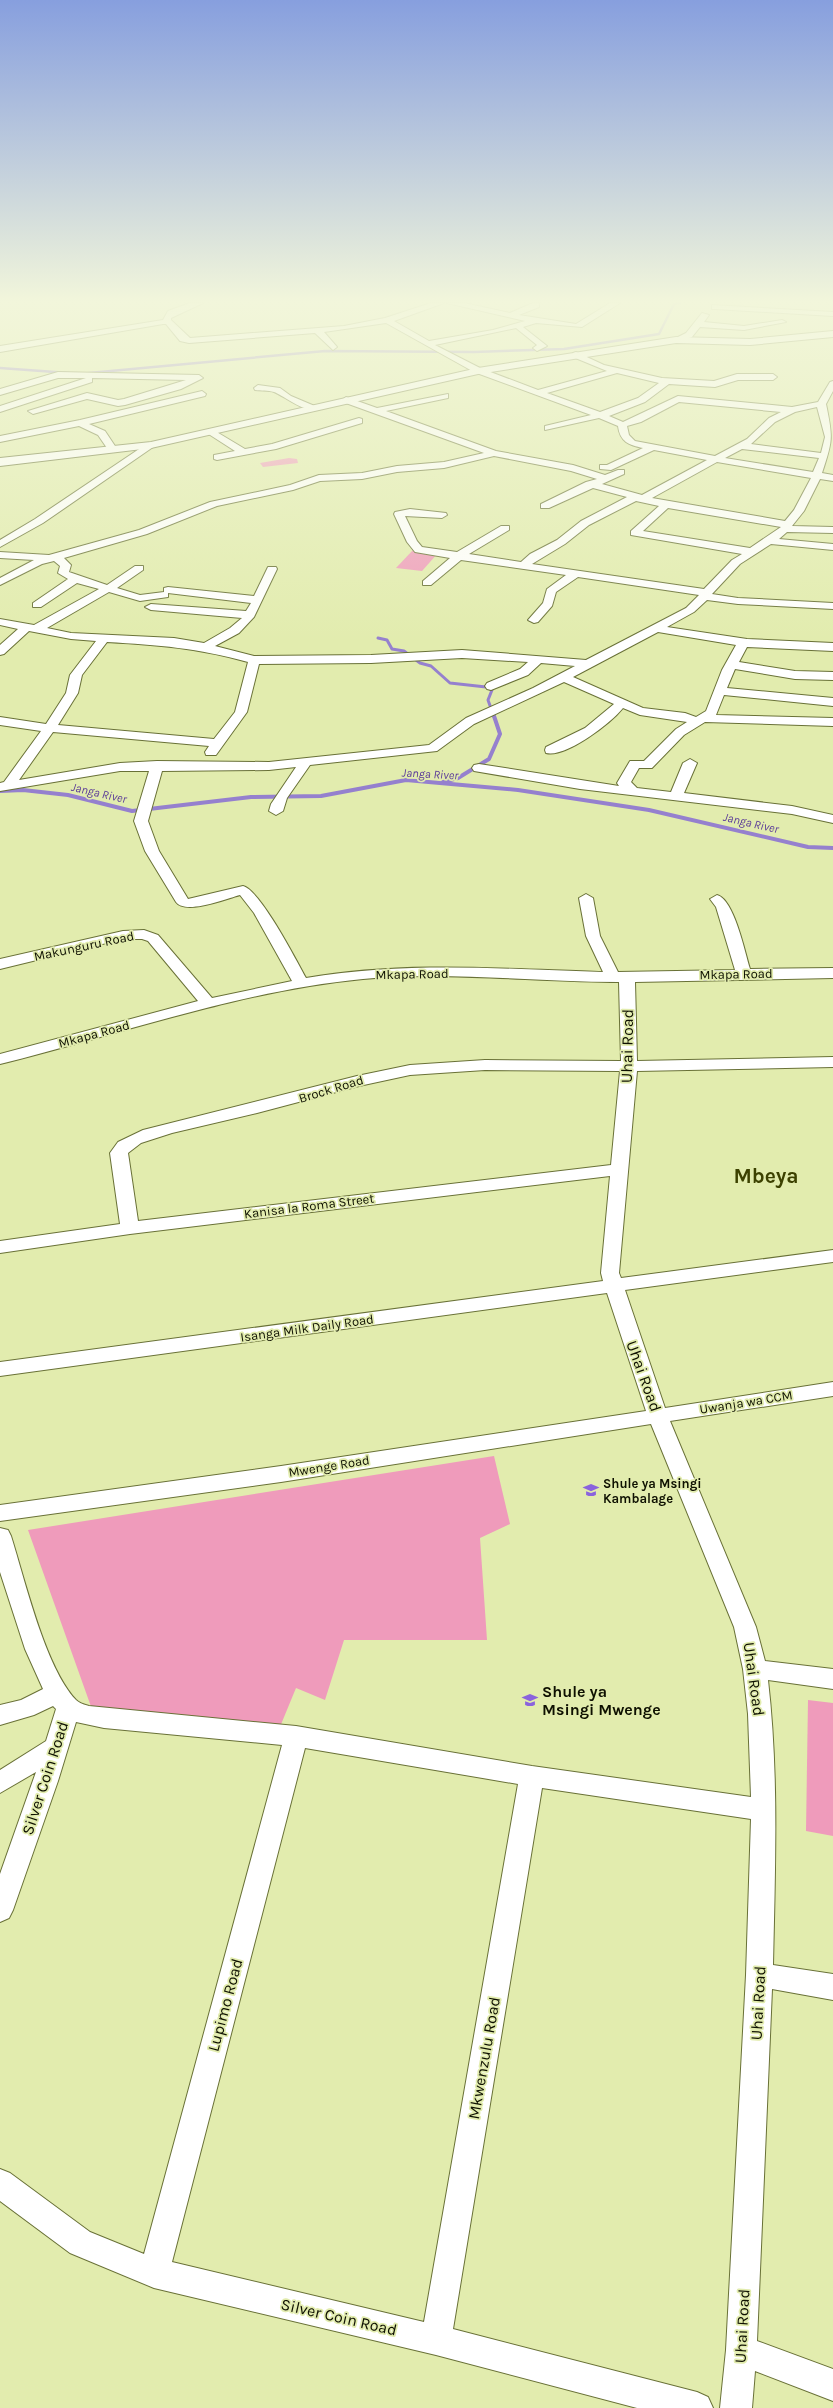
<svg xmlns="http://www.w3.org/2000/svg" width="833" height="2408" font-family="Karla,sans-serif">
  <style>
    .green { fill: #ef9bbb }
    .lines { fill: none; stroke-linecap: round; stroke-linejoin: round }
    .stream-far2 { stroke: #9580ce; stroke-width: 2.5 }
    .stream-far1 { stroke: #9580ce; stroke-width: 3 }
    .stream { stroke: #9580ce; stroke-width: 4 }
    .street-casing { stroke: #697137; stroke-width: 2 }
    .secondary-casing { stroke: #697137; stroke-width: 2 }
    .street { fill: #fff; fill-rule: evenodd }
    .secondary { fill: #fff; fill-rule: evenodd }
    .labels { text-anchor: middle; dominant-baseline: central; stroke-width: 3.5; stroke-linejoin: round; paint-order: stroke }
    .far-water-label { font-size: 12px; font-style: italic; fill: #5a3a98; stroke: #e2ecae }
    .street-label { font-size: 13px; fill: #0e1000; stroke: #e2ecae }
    .poi-label { font-size: 13px; font-weight: bold; fill: #0e1000; stroke: #e2ecae; text-anchor: start }
    .near-street-label { font-size: 16px; fill: #0e1000; stroke: #e2ecae }
    .near-poi-label { font-size: 16px; font-weight: bold; fill: #0e1000; stroke: #e2ecae; text-anchor: start }
    .town-label { font-size: 21px; font-weight: bold; fill: #3c4100; stroke: #e2ecae }
  </style>
  <rect width="100%" height="100%" fill="#e2ecae"/>
  <g class="green">
    <polygon points="289,458 297,459 298,463 263,467 260,463"/>
    <polygon points="413,550 438,553 422,571 396,568"/>
    <polygon points="494,1456 510,1524 480,1538 487,1640 344,1640 325,1700 296,1688 275,1739 94,1715 28,1530"/>
    <polygon points="808,1700 833,1703 833,1836 806,1831"/>
  </g>
  <g class="lines">
    <g class="stream-far2">
      <polyline points="0,368 69,373"/>
      <polyline points="89,373 325,351 474,352 564,349 659,334 674,304 680,303"/>
    </g>
    <polyline class="stream-far1" points="378,638 387,640 392,649 404,651 420,663 431,666 450,683 486,687 492,690 488,700 494,717"/>
    <g class="stream">
      <polyline points="443,782 458,778 489,759 500,734 494,716"/>
      <polyline points="0,791 23,790 68,795 132,811 251,797 321,796 406,780 518,790 649,810 808,847 833,848"/>
    </g>
    <defs>
      <g id="street">
        <path d="M190,303H203L171,318V320L190,338L344,326L385,318L431,303H444L394,321L429,341L493,330L525,321L447,303H464L510,313L533,303H539V307L519,315L576,324L610,303H620L582,327L536,323L523,327L547,346L537,351L533,348L537,345L516,328L435,345L480,368L538,390L607,371L573,357V353L576,352L604,365L662,378L714,381L737,374H773L777,377L773,380H738L715,387L669,384L645,402L609,416L623,422L678,396L792,407L818,402L830,382L833,381V391L826,404C833,438 833,440 822,473L833,475V481L820,479L804,511L792,526L833,527V533L787,532L779,539L833,544V550L771,544L740,564L712,594L738,598L833,603V609L738,604L707,600L694,612L667,627L747,639L833,643V651L747,647L739,662L795,671L833,672V680L795,679L735,669L727,688L833,698V706L724,695L716,715L833,718V726L705,722L684,735L652,768H639L631,782L637,788L671,792L683,763L690,759L697,763L684,793L792,806L833,815V823L792,814L580,789L474,771L472,768L474,765L479,764L619,786L617,783L630,761H644L676,729L687,722L640,715L623,708C611,723 566,758 546,753L545,750L546,747L585,728L614,704L564,682L474,724L437,751L310,765L287,798L283,811L276,815L269,811L271,804L296,767L269,770L162,771L148,821L159,851L188,899L243,886C260,890 296,960 306,978C405,961 504,969 603,972L586,936L579,898L586,894L593,898L600,936L618,972L735,970L716,907L710,899L717,895C734,899 745,953 750,969L833,968V978L635,982L637,1061L833,1057V1067L637,1071L619,1273L621,1278L833,1250V1262L625,1290L665,1408L833,1382V1396L670,1421L756,1627L765,1661L833,1669V1689L768,1680C779,1775 775,1870 773,1965L833,1974V2000L772,1989L757,2341L833,2369V2401L755,2371L752,2408H720L726,2350L746,1975L751,1819L542,1788L453,2329L697,2392L708,2397L713,2408H637L436,2355L154,2288L70,2253L0,2201V2169L10,2173L90,2232L144,2254L282,1745L104,1728L76,1722L58,1781L13,1910L9,1918L0,1922V1874L36,1772L0,1793V1770L46,1741L56,1709L53,1706L34,1715L0,1725V1705L21,1700L43,1689L25,1649L0,1572V1528L8,1530L11,1536C25,1580 45,1667 76,1700C79,1703 85,1705 89,1706L296,1726L532,1766L751,1797L748,1714L743,1669L734,1627L651,1424L281,1482L0,1521V1505L281,1466L646,1411L607,1293L0,1376V1362L603,1281L601,1273L610,1176L130,1234L0,1253V1241L120,1224L110,1153L118,1142L143,1130L357,1076L410,1065L485,1060L621,1061L619,982C534,982 448,971 363,979C239,991 121,1034 0,1064V1054L198,1001L148,941L142,939H123L0,969V959L123,931L144,930L158,935L212,998L292,981L254,913L240,895C226,899 185,915 176,902L145,851L134,821L149,771H120L0,791V783L4,782L41,731L0,725V717L46,724L66,693L70,675L96,641L71,639L29,631L4,654L0,655V645L18,629L0,625V619L34,625L99,589L77,583L41,607H33V603L68,579L58,573L60,566L54,561L42,564L0,585V578L34,560L0,558V552L49,555L139,530L210,502L290,485L319,475L362,473L397,466L444,462L484,453L343,402L342,400L346,397L377,408L448,394V398L386,411L496,451L573,465L605,475L618,470H624V474L602,484L642,495L707,460L654,450L611,470L600,469V465H607L643,448C629,445 620,442 618,426L599,418L545,430V426L591,415L474,372L386,323L324,332L337,347L333,350L315,333L189,343L180,341L166,324H163L0,352V346L163,320L168,311ZM617,373L659,383L638,398L600,412L547,393ZM679,402L781,412L769,418L747,439L715,456L635,441L629,435L627,426L641,422ZM817,407L825,437L821,453L751,444L775,422L795,412ZM742,449L819,458L813,472L725,458ZM494,456L571,471L597,479L586,482L541,504V508H549L593,488L627,497L581,521L557,540L530,554L521,562L469,554L509,530V526H501L457,552L422,547L417,541L405,516L442,518L447,515L446,513L410,509L395,512L394,514L407,542L415,552L450,558L423,581V585H431L461,560L566,575L547,589L543,603L528,620L534,623L538,622L552,606L556,592L578,577L699,595L686,608L586,660L462,650L371,655L254,656L215,646L239,633L254,617L277,569L276,567H268L254,596L168,587L164,588V592L140,595L117,588L143,570V566H135L107,585L69,572L71,565L64,558L147,534L217,506L293,490L320,481L362,479L397,472L444,468ZM717,462L811,478L794,510L785,521L652,498ZM636,501L659,506L631,531V535L742,554L732,560L704,589L532,564L565,544L589,525ZM668,508L781,527L750,548L643,531ZM109,592L140,601L168,597V593L251,603L246,611L151,604L145,607L151,610L242,618L230,628L204,643L174,638L71,633L47,628ZM658,632L736,645L722,670L706,711L696,717L685,713L643,708L573,677ZM107,642C159,645 197,648 248,662L235,712L214,739L58,725L78,693L82,675ZM462,658L528,662L520,669L487,683L485,686L487,689L491,690L528,675L541,663L575,666L533,688L466,718L429,745L269,762L157,761L120,763L19,780L53,732L209,746L205,752L206,755H216L247,712L259,664L371,663ZM485,1070L620,1071L611,1165L138,1221L128,1153L141,1143L172,1133L257,1113L359,1086L410,1075ZM305,1748L518,1784L424,2322L172,2262Z"/>
        <polygon points="712,305 833,312 833,316 715,309 712,309"/>
        <polygon points="702,313 709,315 704,322 744,326 782,320 786,322 744,330 700,327 692,337 678,341 678,337 686,333"/>
        <polygon points="58,372 199,375 203,378 181,389 125,405 118,406 87,399 33,414 28,411 87,393 118,400 124,399 186,380 92,378 92,382 0,412 0,406 86,378 58,378 0,395 0,389"/>
        <path d="M258,385L280,388L291,396L317,407C308,416 283,395 274,392C268,390 261,391 255,390L254,388Z"/>
        <polygon points="202,391 206,394 205,396 89,424 105,431 117,449 115,451 109,451 98,435 79,426 0,442 0,436 80,420"/>
        <polygon points="359,418 362,419 362,423 276,449 217,460 214,459 214,455 235,451 207,433 215,431 245,449 272,444"/>
        <polygon points="148,443 156,445 43,523 0,547 0,540 35,519"/>
      </g>
      <polygon id="secondary" points="833,331 833,337 750,345 676,343 478,374 151,448 0,466 0,458 151,442 478,368 676,337 750,339"/>
    </defs>
    <use href="#street" class="street-casing"/>
    <use href="#secondary" class="secondary-casing"/>
    <use href="#street" class="street"/>
    <use href="#secondary" class="secondary"/>
  </g>
  <linearGradient id="sky" x2="0" y2="1"><stop stop-color="#879fde"/><stop offset="0.47" stop-color="#f2f6db"/><stop offset="1" stop-color="#f2f6db" stop-opacity="0"/></linearGradient>
  <rect width="833" height="641" fill="url(#sky)"/>
  <defs>
    <symbol id="school-bare" viewBox="-9 -9 18 18"><path d="M0-5L7-2L0 1L-7-2ZM-4 1L0 2.5L4 1V4Q0 6-4 4Z" fill="#8a63dd" stroke="#e2ecae" stroke-width="2.5" paint-order="stroke"/></symbol>
  </defs>
  <g fill-rule="evenodd">
    <use href="#school-bare" x="580" y="1479" width="22" height="22"/>
    <use href="#school-bare" x="519" y="1689" width="22" height="22"/>
  </g>
  <g class="labels">
    <g class="far-water-label">
      <text transform="translate(430 774) rotate(3)">Janga River</text>
      <text transform="translate(99 793) rotate(13)">Janga River</text>
      <text transform="translate(751 823) rotate(13)">Janga River</text>
    </g>
    <g class="street-label">
      <text transform="translate(84 946) rotate(-12)">Makunguru Road</text>
      <text transform="translate(412 974) rotate(-1)">Mkapa Road</text>
      <text transform="translate(736 974) rotate(-1)">Mkapa Road</text>
      <text transform="translate(94 1034) rotate(-15)">Mkapa Road</text>
      <text transform="translate(331 1089) rotate(-17)">Brock Road</text>
      <text transform="translate(309 1206) rotate(-7)">Kanisa la Roma Street</text>
      <text transform="translate(307 1328) rotate(-8)">Isanga Milk Daily Road</text>
      <text transform="translate(746 1402) rotate(-9)">Uwanja wa CCM</text>
      <text transform="translate(329 1466) rotate(-9)">Mwenge Road</text>
    </g>
    <g class="poi-label">
      <text x="603" y="1483">Shule ya Msingi<tspan x="603" dy="15">Kambalage</tspan></text>
    </g>
    <g class="near-street-label">
      <text transform="translate(627 1046) rotate(-89)">Uhai Road</text>
      <text transform="translate(644 1376) rotate(70)">Uhai Road</text>
      <text transform="translate(754 1679) rotate(82)">Uhai Road</text>
      <text transform="translate(45 1778) rotate(-72)">Silver Coin Road</text>
      <text transform="translate(758 2003) rotate(-87)">Uhai Road</text>
      <text transform="translate(225 2005) rotate(-75)">Lupimo Road</text>
      <text transform="translate(484 2058) rotate(-80)">Mkwenzulu Road</text>
      <text transform="translate(339 2317) rotate(13)">Silver Coin Road</text>
      <text transform="translate(742 2326) rotate(-87)">Uhai Road</text>
    </g>
    <g class="near-poi-label">
      <text x="542" y="1691">Shule ya<tspan x="542" dy="18">Msingi Mwenge</tspan></text>
    </g>
    <g class="town-label">
      <text x="766" y="1176">Mbeya</text>
    </g>
  </g>
</svg>
